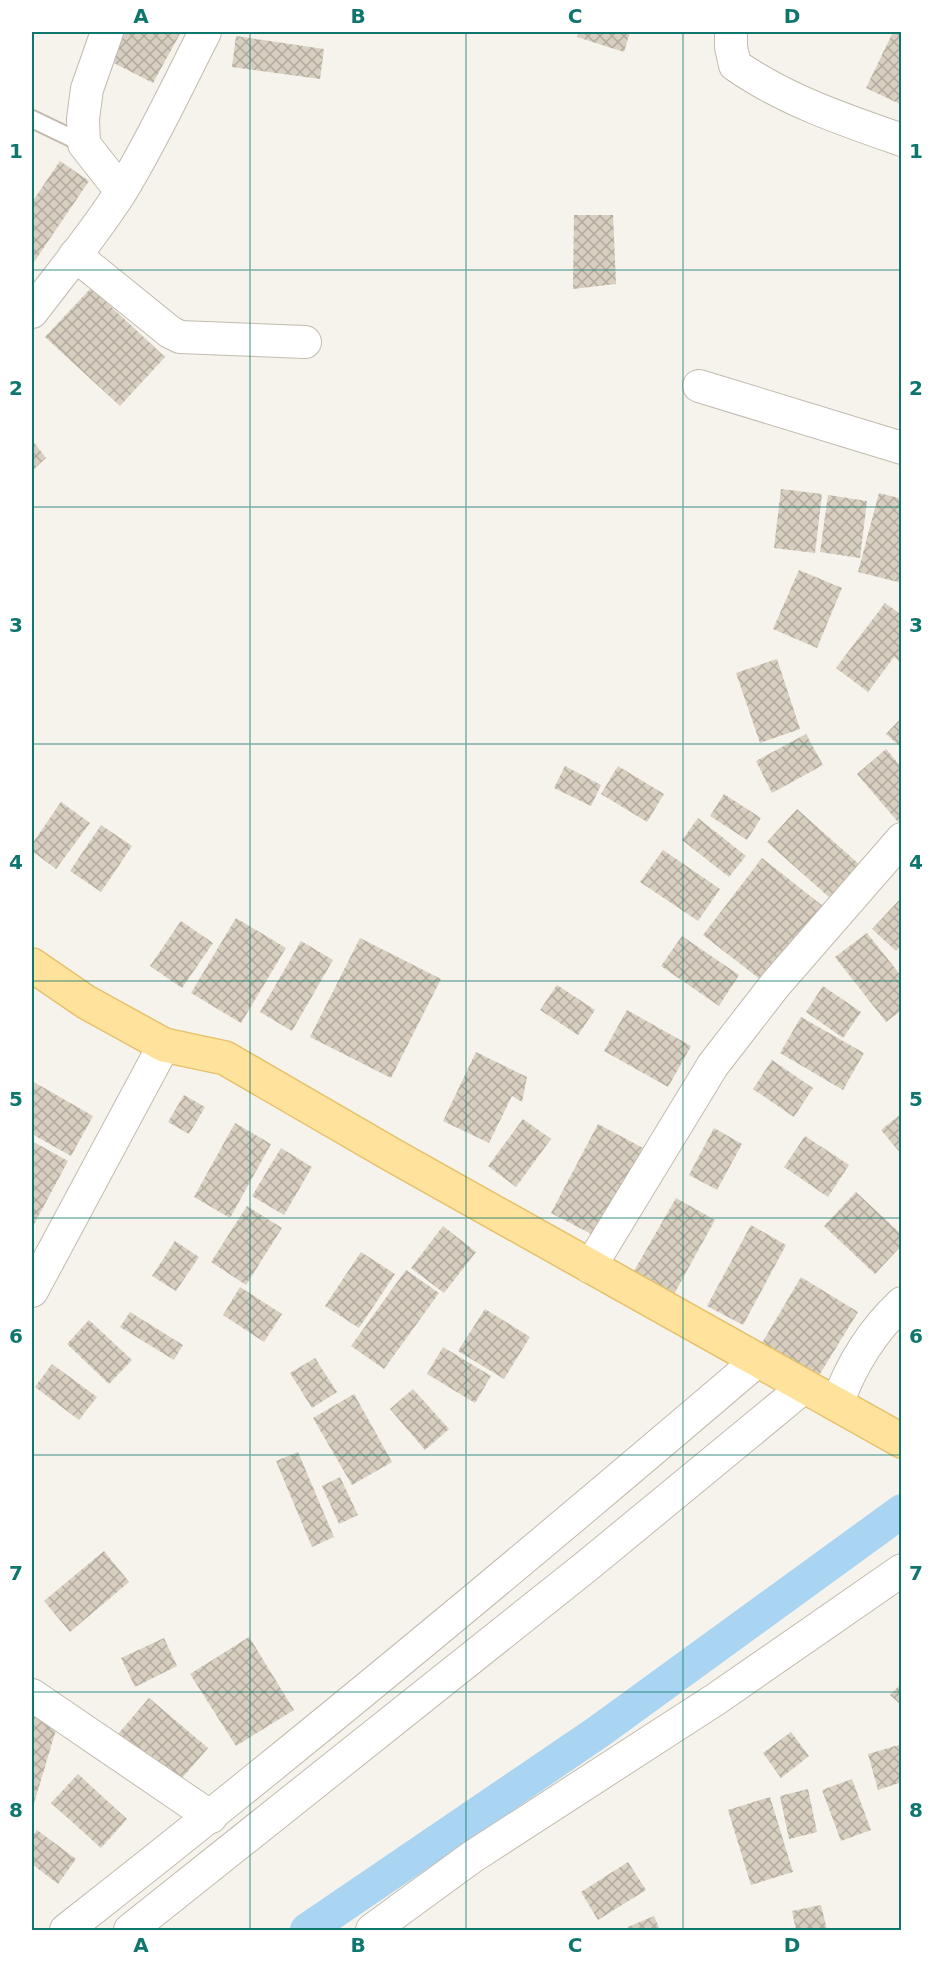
<svg xmlns="http://www.w3.org/2000/svg" width="933" height="1962" font-family="'DejaVu Sans',sans-serif">
  <style>
    .lines { fill: none; stroke-linecap: round; stroke-linejoin: round }
    .canal { stroke: #a9d4f2; stroke-width: 34 }
    .building { fill: url(#building-cross-hatch) }
    .lane-casing { stroke: #c2bbae; stroke-width: 20 }
    .street-casing { stroke: #c2bbae; stroke-width: 34 }
    .primary-casing { stroke: #e6c16a; stroke-width: 36 }
    .lane { stroke: #fff; stroke-width: 16 }
    .street { stroke: #fff; stroke-width: 32 }
    .primary { stroke: #ffe39c; stroke-width: 33 }
    .grid { fill: none; stroke: #0f766e; stroke-width: 1.5; stroke-opacity: 0.55 }
    .neatline { fill: none; stroke: #0f766e; stroke-width: 2 }
    .grid-label { font-size: 20px; text-anchor: middle; font-weight: bold; fill: #0f766e }
  </style>
  <defs>
    <pattern id="building-cross-hatch" width="8" height="8" patternUnits="userSpaceOnUse" patternTransform="scale(1.5)"><rect width="8" height="8" fill="#d8cfc1"/><path d="M0 0l8 8M0 8l8-8" fill="none" stroke="#b1aa9e"/></pattern>
  </defs>
  <rect width="100%" height="100%" fill="#f6f3ec"/>
  <g class="lines">
    <polyline class="canal" points="307,1930 598,1732 902,1511"/>
  </g>
  <g class="building">
    <polygon points="121,32 181,32 153,83 106,59"/>
    <polygon points="579,32 630,32 624,52 577,37"/>
    <polygon points="893,32 902,32 902,105 866,88"/>
    <polygon points="236,36 324,49 320,79 232,67"/>
    <polygon points="60,161 89,181 32,265 32,202"/>
    <polygon points="574,215 613,215 616,284 573,289"/>
    <polygon points="91,288 165,357 120,406 45,337"/>
    <polygon points="32,440 46,458 32,471"/>
    <polygon points="781,489 822,494 815,553 774,548"/>
    <polygon points="879,493 902,499 902,583 858,572"/>
    <polygon points="828,495 867,501 860,558 820,552"/>
    <polygon points="799,570 842,588 817,648 773,629"/>
    <polygon points="885,603 902,615 902,664 894,657 868,692 836,668"/>
    <polygon points="777,659 800,729 760,743 736,673"/>
    <polygon points="902,717 902,748 886,734"/>
    <polygon points="806,734 823,765 772,793 756,761"/>
    <polygon points="886,749 902,768 902,818 898,822 857,774"/>
    <polygon points="565,766 601,785 591,806 554,788"/>
    <polygon points="618,766 664,794 647,822 601,794"/>
    <polygon points="724,794 761,818 747,840 710,816"/>
    <polygon points="61,802 90,823 56,869 32,851 32,844"/>
    <polygon points="797,809 860,865 830,898 767,842"/>
    <polygon points="698,818 746,856 729,877 682,840"/>
    <polygon points="101,825 132,846 101,892 70,871"/>
    <polygon points="663,850 720,889 698,921 640,882"/>
    <polygon points="762,858 828,910 769,986 703,935"/>
    <polygon points="902,897 902,944 896,951 872,929"/>
    <polygon points="236,918 286,948 241,1023 191,993"/>
    <polygon points="181,921 213,943 182,988 150,966"/>
    <polygon points="867,933 902,977 902,1010 886,1022 835,957"/>
    <polygon points="682,936 739,975 719,1006 661,966"/>
    <polygon points="360,938 441,979 391,1078 310,1037"/>
    <polygon points="301,941 333,960 292,1031 260,1012"/>
    <polygon points="557,985 595,1010 578,1035 540,1010"/>
    <polygon points="823,986 861,1012 843,1038 806,1012"/>
    <polygon points="627,1010 691,1046 668,1087 604,1051"/>
    <polygon points="801,1017 864,1053 843,1090 780,1053"/>
    <polygon points="476,1052 527,1077 522,1102 512,1096 489,1143 443,1121"/>
    <polygon points="772,1060 813,1088 794,1117 753,1089"/>
    <polygon points="32,1081 93,1116 71,1156 32,1134"/>
    <polygon points="184,1095 205,1107 189,1134 168,1122"/>
    <polygon points="902,1113 902,1155 881,1130"/>
    <polygon points="523,1119 551,1139 516,1187 488,1166"/>
    <polygon points="235,1123 271,1144 230,1218 194,1197"/>
    <polygon points="598,1124 643,1148 597,1237 551,1213"/>
    <polygon points="714,1128 742,1144 717,1190 689,1175"/>
    <polygon points="805,1136 849,1165 828,1197 784,1167"/>
    <polygon points="32,1141 68,1161 32,1228"/>
    <polygon points="281,1148 312,1167 284,1215 252,1196"/>
    <polygon points="856,1192 902,1235 902,1245 875,1274 824,1226"/>
    <polygon points="676,1198 715,1220 674,1294 634,1271"/>
    <polygon points="247,1206 282,1228 246,1285 211,1262"/>
    <polygon points="751,1225 786,1245 743,1325 707,1306"/>
    <polygon points="443,1226 476,1252 444,1293 411,1268"/>
    <polygon points="175,1241 199,1257 176,1291 152,1276"/>
    <polygon points="361,1252 395,1274 359,1328 325,1306"/>
    <polygon points="406,1270 439,1293 384,1369 351,1346"/>
    <polygon points="801,1277 858,1312 818,1377 762,1343"/>
    <polygon points="240,1287 282,1314 264,1342 223,1315"/>
    <polygon points="485,1309 530,1337 504,1379 458,1351"/>
    <polygon points="130,1312 183,1345 174,1360 120,1327"/>
    <polygon points="89,1320 132,1360 109,1384 67,1344"/>
    <polygon points="443,1347 491,1376 475,1403 427,1374"/>
    <polygon points="315,1358 337,1392 312,1408 290,1373"/>
    <polygon points="52,1364 97,1397 79,1420 35,1387"/>
    <polygon points="413,1389 449,1429 425,1450 390,1409"/>
    <polygon points="354,1394 392,1462 352,1485 313,1418"/>
    <polygon points="298,1452 334,1537 312,1547 276,1461"/>
    <polygon points="340,1477 358,1515 339,1524 322,1486"/>
    <polygon points="104,1551 129,1582 70,1632 44,1601"/>
    <polygon points="249,1637 294,1710 236,1746 190,1674"/>
    <polygon points="164,1638 177,1666 135,1687 121,1658"/>
    <polygon points="902,1683 902,1706 890,1695"/>
    <polygon points="149,1698 208,1748 176,1785 118,1734"/>
    <polygon points="32,1716 58,1723 32,1810"/>
    <polygon points="791,1732 809,1756 781,1778 763,1753"/>
    <polygon points="902,1744 902,1782 878,1790 868,1754"/>
    <polygon points="78,1774 127,1819 101,1848 51,1803"/>
    <polygon points="852,1779 871,1830 841,1841 822,1790"/>
    <polygon points="808,1789 817,1832 789,1839 780,1796"/>
    <polygon points="770,1797 793,1872 751,1885 728,1810"/>
    <polygon points="37,1830 76,1859 58,1884 32,1864 32,1837"/>
    <polygon points="628,1862 646,1890 598,1920 581,1892"/>
    <polygon points="821,1905 827,1930 796,1930 792,1911"/>
    <polygon points="654,1916 660,1930 629,1930 628,1927"/>
  </g>
  <g class="lines">
    <defs>
      <polyline id="lane" points="32,119 84,144"/>
      <g id="street">
        <polyline points="107,32 87,89 83,119 84,144 121,191"/>
        <path d="M731,32V47L735,65C785,100 844,120 902,140"/>
        <polyline points="75,255 170,332 180,337 305,342"/>
        <path d="M32,312C62,272 95,233 122,190C153,139 178,85 205,32"/>
        <polyline points="699,386 902,448"/>
        <polyline points="590,1267 713,1065 775,985 902,839"/>
        <polyline points="32,1291 164,1045"/>
        <path d="M837,1404C851,1365 871,1332 902,1303"/>
        <polyline points="32,1695 211,1817"/>
        <path d="M66,1930C301,1746 530,1555 757,1361"/>
        <polyline points="130,1930 588,1565 804,1387"/>
        <polyline points="372,1930 472,1857 716,1699 902,1570"/>
      </g>
      <polyline id="primary" points="32,965 86,1002 164,1045 225,1058 394,1156 902,1441"/>
    </defs>
    <use href="#lane" class="lane-casing"/>
    <use href="#street" class="street-casing"/>
    <use href="#primary" class="primary-casing"/>
    <use href="#lane" class="lane"/>
    <use href="#street" class="street"/>
    <use href="#primary" class="primary"/>
  </g>
  <path class="grid" d="M250,32V1930M466,32V1930M683,32V1930M32,270H902M32,507H902M32,744H902M32,981H902M32,1218H902M32,1455H902M32,1692H902"/>
  <rect width="933" height="1962" fill="none" stroke="#ffffff" stroke-width="66"/>
  <rect x="33" y="33" width="867" height="1896" class="neatline"/>
  <g class="grid-label">
    <text x="141" y="23">A</text>
    <text x="358" y="23">B</text>
    <text x="575" y="23">C</text>
    <text x="792" y="23">D</text>
    <text x="16" y="158">1</text>
    <text x="916" y="158">1</text>
    <text x="16" y="395">2</text>
    <text x="916" y="395">2</text>
    <text x="16" y="632">3</text>
    <text x="916" y="632">3</text>
    <text x="16" y="869">4</text>
    <text x="916" y="869">4</text>
    <text x="16" y="1106">5</text>
    <text x="916" y="1106">5</text>
    <text x="16" y="1343">6</text>
    <text x="916" y="1343">6</text>
    <text x="16" y="1580">7</text>
    <text x="916" y="1580">7</text>
    <text x="16" y="1817">8</text>
    <text x="916" y="1817">8</text>
    <text x="141" y="1952">A</text>
    <text x="358" y="1952">B</text>
    <text x="575" y="1952">C</text>
    <text x="792" y="1952">D</text>
  </g>
</svg>
